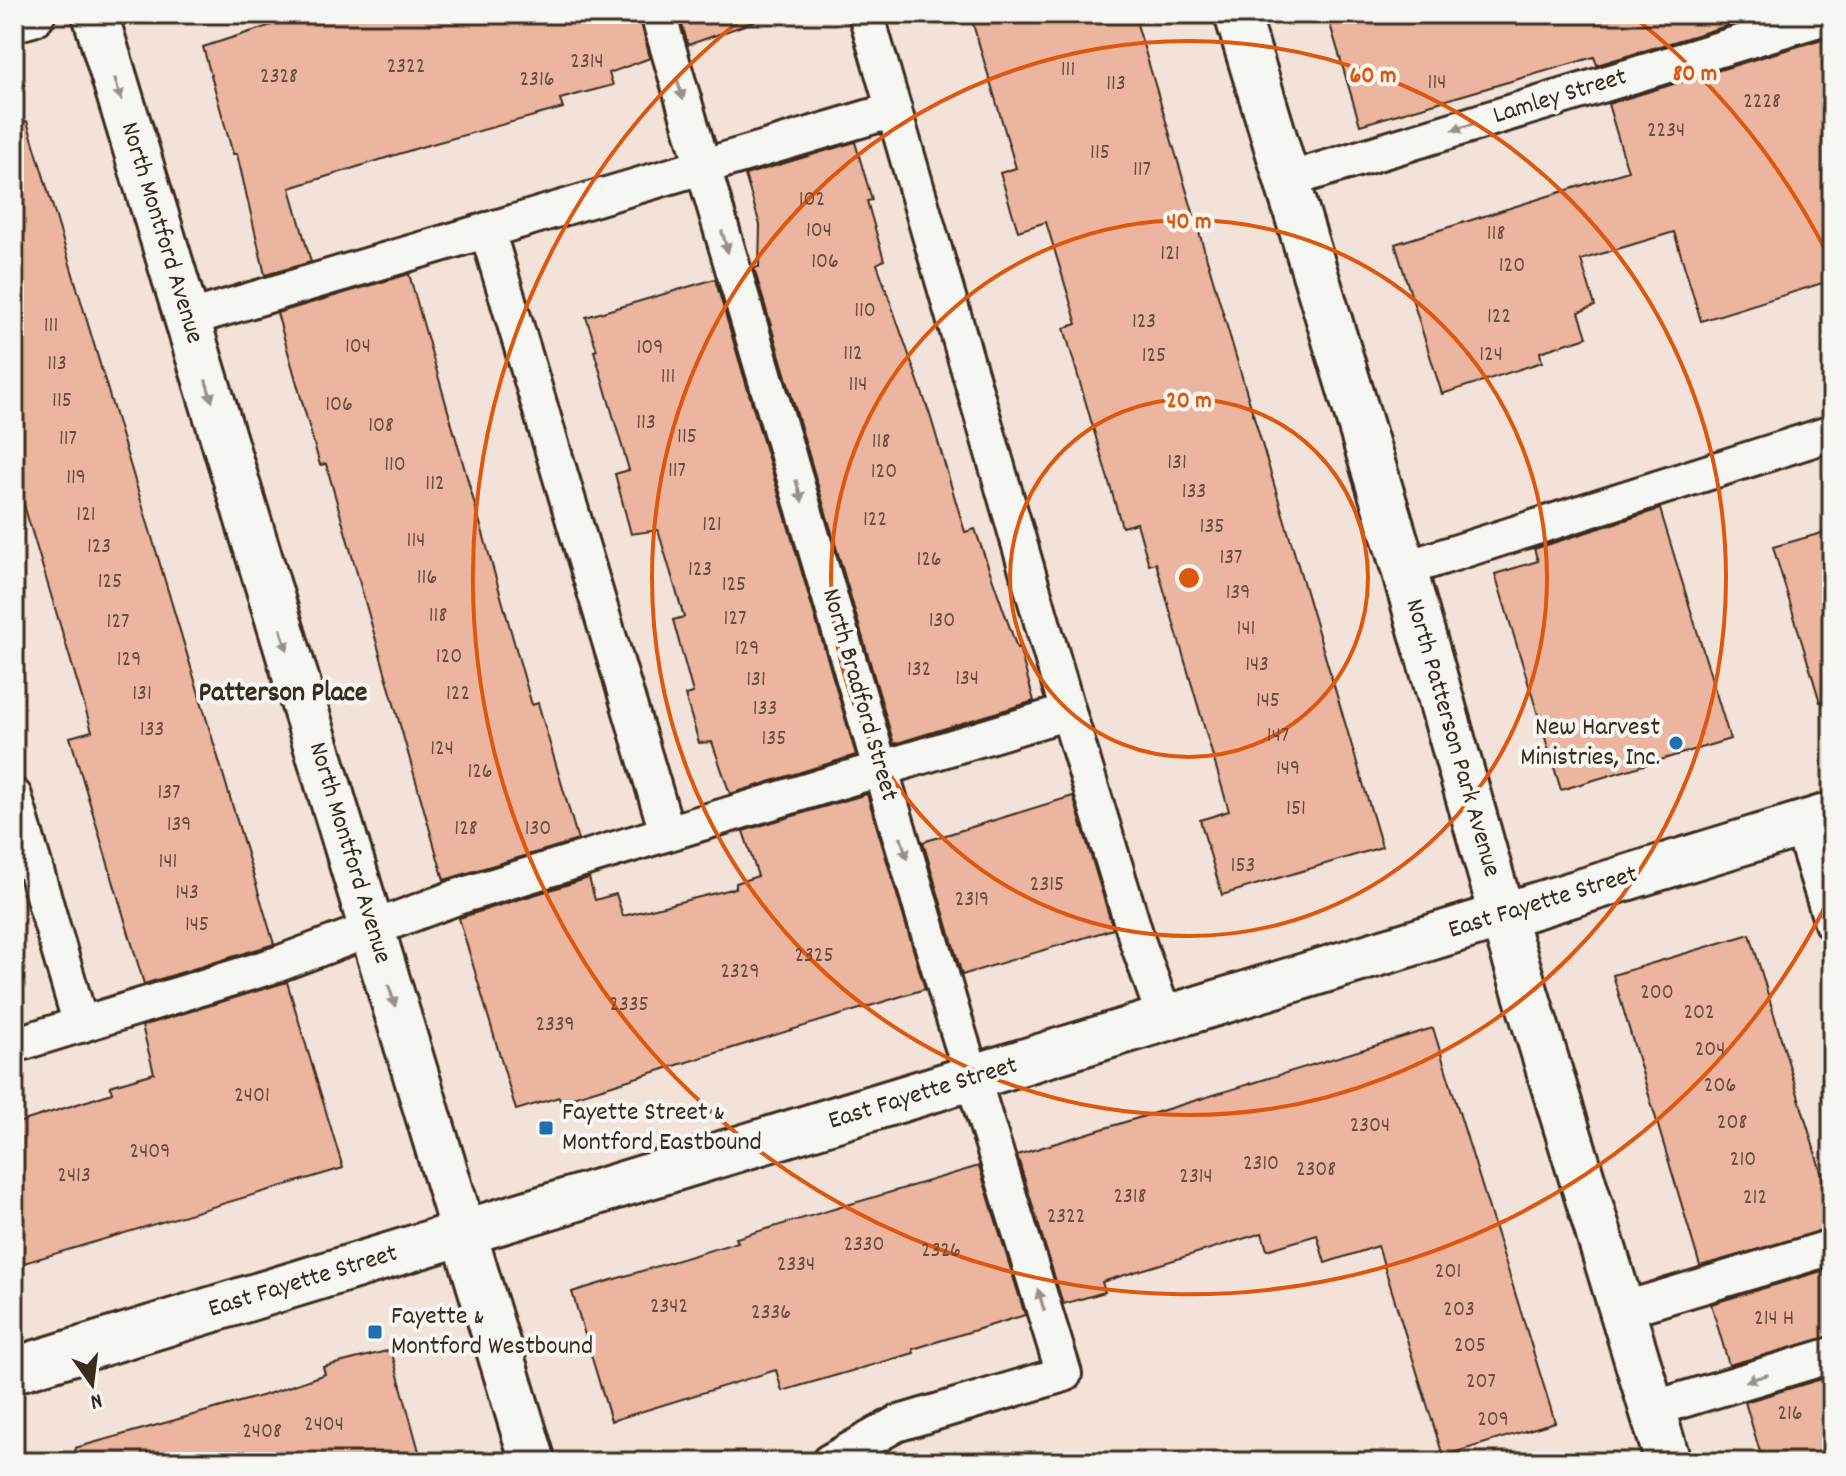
<svg xmlns="http://www.w3.org/2000/svg" width="1846" height="1476" font-family="Dekko,sans-serif">
  <style>
    .building { fill: #ebb59f; stroke: #3b2a1e; stroke-width: 2 }
    .lines { fill: none; stroke-linecap: round; stroke-linejoin: round }
    .lane-casing { stroke: #3b2a1e; stroke-width: 40 }
    .street-casing { stroke: #3b2a1e; stroke-width: 50 }
    .secondary-casing { stroke: #3b2a1e; stroke-width: 50 }
    .lane { stroke: #f6f6f2; stroke-width: 34 }
    .street { stroke: #f6f6f2; stroke-width: 44 }
    .secondary { stroke: #f6f6f2; stroke-width: 44 }
    .oneway { fill: #989088 }
    .ring { fill: none; stroke: #df570d; stroke-width: 4 }
    .poi-dot { fill: #1f6fb2; stroke: #f6f6f2; stroke-width: 3 }
    .labels { text-anchor: middle; dominant-baseline: central; stroke-width: 8; stroke-linejoin: round; paint-order: stroke }
    .number-label { font-size: 22px; fill: #674d3e }
    .street-label { font-size: 26px; fill: #3b2a1e; stroke: #f6f6f2 }
    .poi-label { font-size: 26px; fill: #3b2a1e; stroke: #f6f6f2; text-anchor: start }
    .neighbourhood-label { font-size: 28px; font-weight: bold; fill: #3b2a1e; stroke: #f6f6f2 }
    .centre { fill: #df570d; stroke: #f6f6f2; stroke-width: 4 }
    .ring-label { font-size: 24px; text-anchor: middle; font-weight: bold; fill: #df570d; stroke: #f6f6f2; stroke-width: 8; stroke-linejoin: round; paint-order: stroke }
  </style>
  <rect width="100%" height="100%" fill="#f3e2d9"/>
  <filter id="ink" filterUnits="userSpaceOnUse"><feTurbulence type="fractalNoise" baseFrequency=".0125" numOctaves="2"/><feDisplacementMap in="SourceGraphic" scale="16" xChannelSelector="R" yChannelSelector="G"/><feConvolveMatrix kernelMatrix="1 2 1 2 8 2 1 2 1" color-interpolation-filters="sRGB"/></filter>
  <g filter="url(#ink)">
    <g class="building">
      <polygon points="306,14 639,14 650,58 609,73 613,85 560,99 563,108 421,147 290,188 311,262 265,275 237,154 233,154 203,47"/>
      <polygon points="679,14 755,14 756,21 688,45"/>
      <polygon points="970,14 1134,14 1382,847 1222,895 1200,820 1229,811 1156,563 1149,565 1137,523 1122,527 1064,328 1077,324 1046,222 1018,231 1000,173 1016,168"/>
      <polygon points="1327,14 1766,14 1597,65 1594,57 1360,125"/>
      <polygon points="1832,36 1832,280 1701,321 1674,232 1581,260 1595,306 1579,312 1587,337 1540,352 1542,362 1442,394 1395,244 1628,171 1608,104"/>
      <polygon points="27,121 274,944 144,984 70,737 92,731 14,472 14,123"/>
      <polygon points="855,142 872,200 867,201 884,260 877,264 930,415 965,532 975,529 1017,648 1019,647 1034,701 894,744 754,268 759,267 760,225 745,175"/>
      <polygon points="409,274 532,705 538,703 578,840 444,880 326,464 320,465 277,313"/>
      <polygon points="715,279 856,755 730,794 712,742 699,743 685,695 693,693 673,620 684,617 658,530 631,534 615,474 629,470 594,351 597,350 586,317"/>
      <polygon points="1660,509 1730,739 1561,790 1495,574 1538,561 1534,549"/>
      <polygon points="1832,530 1832,700 1820,702 1773,547"/>
      <polygon points="867,794 925,989 560,1101 559,1097 516,1110 459,918 589,878 595,900 616,894 623,916 736,888 736,883 758,876 743,831"/>
      <polygon points="1073,796 1113,929 962,975 923,842"/>
      <polygon points="1750,934 1832,1209 1832,1228 1700,1266 1613,975"/>
      <polygon points="287,982 343,1168 14,1266 14,1124 112,1093 110,1086 154,1073 142,1026"/>
      <polygon points="1433,1028 1555,1422 1443,1456 1378,1246 1325,1263 1317,1235 1267,1250 1262,1233 1102,1282 1105,1292 1063,1304 1017,1155"/>
      <polygon points="979,1166 1025,1315 913,1349 914,1353 782,1391 776,1370 611,1421 572,1292 738,1242 736,1238"/>
      <polygon points="1832,1268 1832,1336 1729,1365 1711,1304"/>
      <polygon points="391,1350 422,1462 77,1462 75,1448 268,1394 325,1374 323,1367"/>
      <polygon points="1832,1376 1832,1462 1763,1462 1745,1402"/>
    </g>
    <g class="lines">
      <defs>
        <g id="lane">
          <polyline points="658,14 953,1015 1064,1374 896,1424 829,1462"/>
          <polyline points="866,14 1068,712 1138,943 1165,1019"/>
          <polyline points="1288,180 1832,15"/>
          <polyline points="487,230 667,832"/>
          <polyline points="187,319 894,110"/>
          <polyline points="1404,569 1832,433"/>
          <polyline points="14,796 81,1025"/>
          <polyline points="1801,824 1832,923"/>
          <polyline points="14,1045 278,964 457,897 1068,712"/>
          <polyline points="1622,1310 1832,1247"/>
          <polyline points="1652,1409 1832,1355"/>
        </g>
        <g id="street">
          <polyline points="95,14 533,1462"/>
          <polyline points="14,19 32,14"/>
        </g>
        <g id="secondary">
          <polyline points="1237,14 1404,569 1502,915 1668,1462"/>
          <polyline points="14,1370 1832,815"/>
        </g>
      </defs>
      <use href="#lane" class="lane-casing"/>
      <use href="#street" class="street-casing"/>
      <use href="#secondary" class="secondary-casing"/>
      <use href="#lane" class="lane"/>
      <use href="#street" class="street"/>
      <use href="#secondary" class="secondary"/>
    </g>
    <defs><path id="oneway-solid" d="M-6-.8H1V-3.2L6.5 0L1 3.2V.8H-6Z" transform="scale(2)"/></defs>
    <g class="oneway">
      <use href="#oneway-solid" transform="translate(118 89) rotate(73)"/>
      <use href="#oneway-solid" transform="translate(680 89) rotate(74)"/>
      <use href="#oneway-solid" transform="translate(1463 127) rotate(163)"/>
      <use href="#oneway-solid" transform="translate(725 242) rotate(74)"/>
      <use href="#oneway-solid" transform="translate(209 391) rotate(73)"/>
      <use href="#oneway-solid" transform="translate(799 491) rotate(74)"/>
      <use href="#oneway-solid" transform="translate(284 640) rotate(73)"/>
      <use href="#oneway-solid" transform="translate(904 848) rotate(73)"/>
      <use href="#oneway-solid" transform="translate(392 996) rotate(73)"/>
      <use href="#oneway-solid" transform="translate(1041 1300) rotate(-107)"/>
      <use href="#oneway-solid" transform="translate(1757 1378) rotate(163)"/>
    </g>
  </g>
  <g class="ring">
    <circle cx="1189" cy="578" r="179"/>
    <circle cx="1189" cy="578" r="358"/>
    <circle cx="1189" cy="578" r="537"/>
    <path d="M1830 897A716 716 0 1 1 743 18M1635 18A716 716 0 0 1 1830 259"/>
  </g>
  <g class="poi-dot">
    <circle cx="1676" cy="743" r="8"/>
    <rect x="538" y="1120" width="16" height="16" rx="4"/>
    <rect x="367" y="1324" width="16" height="16" rx="4"/>
  </g>
  <g class="labels">
    <g class="number-label">
      <text x="587" y="62">2314</text>
      <text x="406" y="67">2322</text>
      <text x="1068" y="70">111</text>
      <text x="279" y="77">2328</text>
      <text x="537" y="80">2316</text>
      <text x="1437" y="83">114</text>
      <text x="1116" y="84">113</text>
      <text x="1762" y="102">2228</text>
      <text x="1666" y="131">2234</text>
      <text x="1100" y="153">115</text>
      <text x="1142" y="170">117</text>
      <text x="812" y="200">102</text>
      <text x="819" y="231">104</text>
      <text x="1496" y="234">118</text>
      <text x="1170" y="254">121</text>
      <text x="825" y="262">106</text>
      <text x="1512" y="266">120</text>
      <text x="865" y="311">110</text>
      <text x="1499" y="317">122</text>
      <text x="1144" y="322">123</text>
      <text x="51" y="326">111</text>
      <text x="358" y="347">104</text>
      <text x="650" y="348">109</text>
      <text x="853" y="354">112</text>
      <text x="1491" y="355">124</text>
      <text x="1154" y="356">125</text>
      <text x="57" y="364">113</text>
      <text x="668" y="377">111</text>
      <text x="858" y="385">114</text>
      <text x="62" y="401">115</text>
      <text x="339" y="405">106</text>
      <text x="646" y="423">113</text>
      <text x="381" y="426">108</text>
      <text x="687" y="437">115</text>
      <text x="68" y="439">117</text>
      <text x="881" y="442">118</text>
      <text x="1177" y="463">131</text>
      <text x="395" y="465">110</text>
      <text x="677" y="471">117</text>
      <text x="884" y="472">120</text>
      <text x="76" y="478">119</text>
      <text x="435" y="484">112</text>
      <text x="1194" y="492">133</text>
      <text x="86" y="515">121</text>
      <text x="875" y="520">122</text>
      <text x="712" y="525">121</text>
      <text x="1212" y="527">135</text>
      <text x="416" y="541">114</text>
      <text x="99" y="547">123</text>
      <text x="1231" y="558">137</text>
      <text x="929" y="560">126</text>
      <text x="700" y="570">123</text>
      <text x="427" y="578">116</text>
      <text x="110" y="582">125</text>
      <text x="734" y="585">125</text>
      <text x="1238" y="593">139</text>
      <text x="438" y="616">118</text>
      <text x="735" y="619">127</text>
      <text x="942" y="621">130</text>
      <text x="118" y="622">127</text>
      <text x="1246" y="629">141</text>
      <text x="747" y="649">129</text>
      <text x="449" y="657">120</text>
      <text x="129" y="660">129</text>
      <text x="1257" y="665">143</text>
      <text x="919" y="670">132</text>
      <text x="967" y="679">134</text>
      <text x="756" y="680">131</text>
      <text x="142" y="694">131</text>
      <text x="458" y="694">122</text>
      <text x="1268" y="701">145</text>
      <text x="765" y="709">133</text>
      <text x="152" y="730">133</text>
      <text x="1278" y="736">147</text>
      <text x="774" y="739">135</text>
      <text x="442" y="749">124</text>
      <text x="1288" y="769">149</text>
      <text x="480" y="772">126</text>
      <text x="169" y="793">137</text>
      <text x="1296" y="809">151</text>
      <text x="179" y="825">139</text>
      <text x="466" y="829">128</text>
      <text x="538" y="829">130</text>
      <text x="168" y="862">141</text>
      <text x="1243" y="866">153</text>
      <text x="1047" y="885">2315</text>
      <text x="187" y="893">143</text>
      <text x="972" y="900">2319</text>
      <text x="197" y="925">145</text>
      <text x="814" y="956">2325</text>
      <text x="740" y="972">2329</text>
      <text x="1657" y="993">200</text>
      <text x="629" y="1005">2335</text>
      <text x="1699" y="1013">202</text>
      <text x="555" y="1025">2339</text>
      <text x="1710" y="1050">204</text>
      <text x="1720" y="1086">206</text>
      <text x="252" y="1096">2401</text>
      <text x="1732" y="1123">208</text>
      <text x="1370" y="1126">2304</text>
      <text x="150" y="1152">2409</text>
      <text x="1743" y="1160">210</text>
      <text x="1261" y="1164">2310</text>
      <text x="1316" y="1170">2308</text>
      <text x="74" y="1176">2413</text>
      <text x="1196" y="1177">2314</text>
      <text x="1130" y="1197">2318</text>
      <text x="1755" y="1198">212</text>
      <text x="1066" y="1217">2322</text>
      <text x="864" y="1245">2330</text>
      <text x="941" y="1251">2326</text>
      <text x="796" y="1265">2334</text>
      <text x="1448" y="1272">201</text>
      <text x="669" y="1307">2342</text>
      <text x="1459" y="1310">203</text>
      <text x="771" y="1313">2336</text>
      <text x="1774" y="1319">214 H</text>
      <text x="1470" y="1346">205</text>
      <text x="1481" y="1382">207</text>
      <text x="1790" y="1414">216</text>
      <text x="1493" y="1420">209</text>
      <text x="324" y="1425">2404</text>
      <text x="262" y="1432">2408</text>
    </g>
    <g class="street-label">
      <text transform="translate(1560 97) rotate(-17)">Lamley Street</text>
      <text transform="translate(161 233) rotate(73)">North Montford Avenue</text>
      <text transform="translate(859 695) rotate(74)">North Bradford Street</text>
      <text transform="translate(1452 738) rotate(74)">North Patterson Park Avenue</text>
      <text transform="translate(349 853) rotate(73)">North Montford Avenue</text>
      <text transform="translate(1543 903) rotate(-17)">East Fayette Street</text>
      <text transform="translate(923 1094) rotate(-17)">East Fayette Street</text>
      <text transform="translate(303 1282) rotate(-17)">East Fayette Street</text>
    </g>
    <g class="poi-label">
      <text x="1660" y="728" text-anchor="end">New Harvest<tspan x="1660" dy="30">Ministries, Inc.</tspan></text>
      <text x="562" y="1113">Fayette Street &amp;<tspan x="562" dy="30">Montford Eastbound</tspan></text>
      <text x="391" y="1317">Fayette &amp;<tspan x="391" dy="30">Montford Westbound</tspan></text>
    </g>
    <g class="neighbourhood-label">
      <text x="283" y="695">Patterson Place</text>
    </g>
  </g>
  <circle cx="1189" cy="578" r="12" class="centre"/>
  <g class="ring-label">
    <text x="1695" y="80">80 m</text>
    <text x="1373" y="82">60 m</text>
    <text x="1189" y="228">40 m</text>
    <text x="1189" y="407">20 m</text>
  </g>
  <rect width="1846" height="1476" fill="none" stroke="#f6f6f2" stroke-width="48"/>
  <rect x="24" y="24" width="1798" height="1428" fill="none" stroke="#3b2a1e" stroke-width="3" filter="url(#ink)"/>
  <g transform="translate(92 1384) rotate(166)" stroke="#f6f6f2" stroke-width="6" paint-order="stroke">
  <path d="M0-6L14 30L0 20L-14 30Z" fill="#3b2a1e"/>
  <text y="-12" font-size="22" font-weight="bold" text-anchor="middle" fill="#3b2a1e">N</text>
  </g>
</svg>
